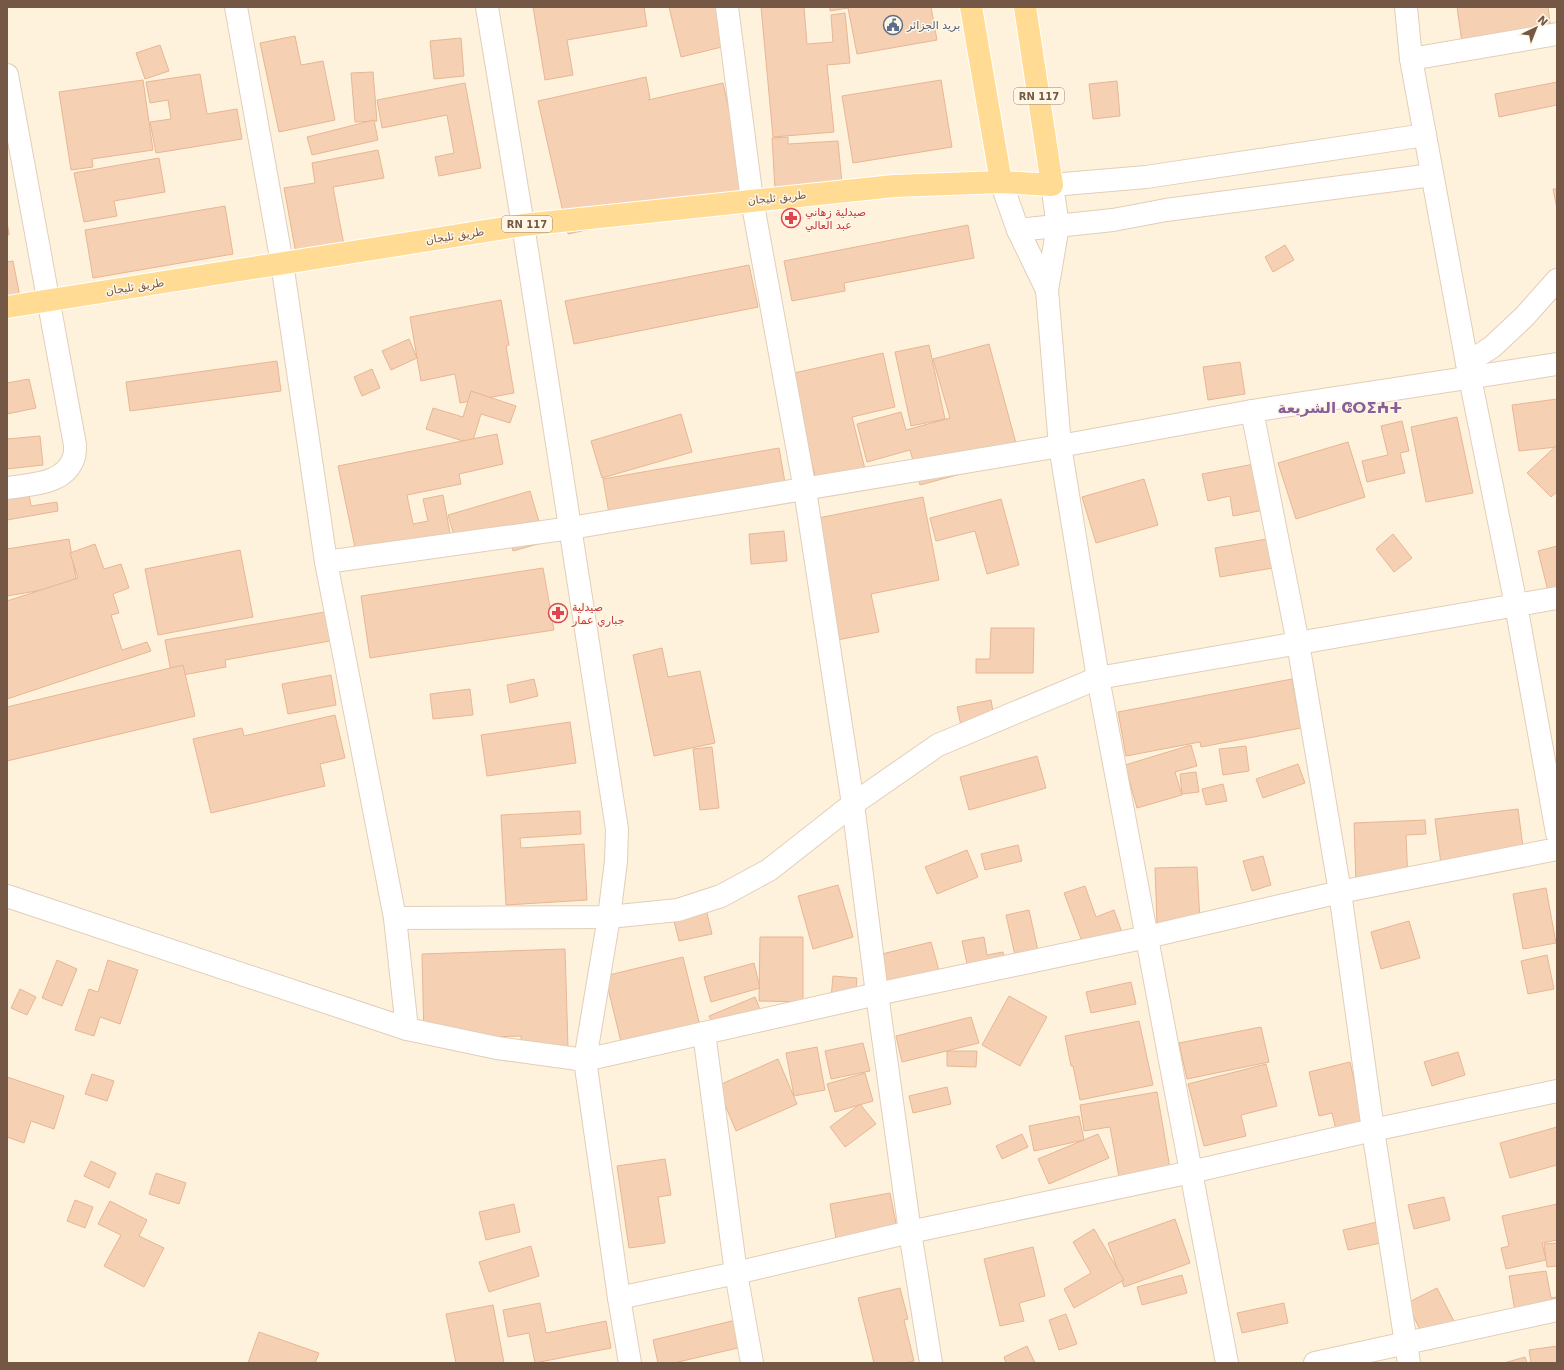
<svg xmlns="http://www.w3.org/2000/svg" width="1564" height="1370" font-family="'DejaVu Sans',Cairo,'Noto Sans Tifinagh',sans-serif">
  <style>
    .building { fill: #f5d0b3; stroke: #e8b693 }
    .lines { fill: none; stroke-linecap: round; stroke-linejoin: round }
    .minor-casing { stroke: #e2ceb9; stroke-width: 24 }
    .primary-casing { stroke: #fff; stroke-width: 24 }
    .minor { stroke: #fff; stroke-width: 22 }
    .primary { stroke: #ffdb93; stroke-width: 22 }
    .labels { text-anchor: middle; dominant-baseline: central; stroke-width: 3; stroke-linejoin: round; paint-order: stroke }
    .shield { fill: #fff6e5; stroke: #9e8775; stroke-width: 1 }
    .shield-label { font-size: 10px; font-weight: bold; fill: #755745 }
    .service-label { font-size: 11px; fill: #4e5e75; stroke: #fff6e5; text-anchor: start }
    .street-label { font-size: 11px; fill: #755745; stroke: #fff6e5 }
    .health-label { font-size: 11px; fill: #be3a42; stroke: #fff6e5; text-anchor: start }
    .district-label { font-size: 15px; font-weight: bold; fill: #875f99; stroke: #fff6e5 }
  </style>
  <rect width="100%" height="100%" fill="#fef2dd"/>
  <g class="building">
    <polygon points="533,7 644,7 647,26 567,40 573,75 545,80"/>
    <polygon points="669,7 717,7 726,46 681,57"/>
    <polygon points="761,7 804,7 807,44 833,42 831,15 845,13 850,63 827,65 834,132 773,137"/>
    <polygon points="830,7 931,7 937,40 857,54 848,8 830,11"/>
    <polygon points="1457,7 1548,7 1553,45 1464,57"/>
    <polygon points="295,36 301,65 323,61 335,120 279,132 260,43"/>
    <polygon points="461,38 464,76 434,79 430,41"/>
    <polygon points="160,45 169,71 145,79 136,53"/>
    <polygon points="373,72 377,121 355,122 351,73"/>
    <polygon points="200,74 207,114 237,109 242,139 156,153 150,122 171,119 168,100 150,103 146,82"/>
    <polygon points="646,77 650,98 648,100 723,83 748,194 568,234 538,101"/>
    <polygon points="143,80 153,150 92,159 93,167 71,170 59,92"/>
    <polygon points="941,80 952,147 853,163 842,96"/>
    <polygon points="1117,81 1120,116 1093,119 1089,84"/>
    <polygon points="1557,82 1557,105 1499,117 1495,94"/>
    <polygon points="465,83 481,168 439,176 435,157 454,153 447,115 382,128 377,100"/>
    <polygon points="374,120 378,140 312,155 307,137"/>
    <polygon points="788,137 788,144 838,141 842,184 775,189 772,138"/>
    <polygon points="378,150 384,178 333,187 344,245 296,254 284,188 315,183 312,163"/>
    <polygon points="159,158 165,192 114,201 117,216 84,222 74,173"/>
    <polygon points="1553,189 1557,189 1557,209"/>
    <polygon points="225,206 233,254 93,278 85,230"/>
    <polygon points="7,221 9,235 7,235"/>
    <polygon points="968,225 974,258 844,283 845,291 792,301 784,261"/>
    <polygon points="1285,245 1294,260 1273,272 1265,257"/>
    <polygon points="13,261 20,297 7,299 7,262"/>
    <polygon points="749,265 758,307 574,344 565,301"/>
    <polygon points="501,300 509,345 506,346 514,393 460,403 455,374 421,381 410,317"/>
    <polygon points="409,339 417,358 391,370 382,351"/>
    <polygon points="989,344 1020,458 920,485 910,450 867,462 857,424 901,412 906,430 950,418 933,359"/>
    <polygon points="929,345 945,419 911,426 895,352"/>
    <polygon points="883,353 895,407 852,417 867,477 818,488 790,374"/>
    <polygon points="277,361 281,391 130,411 126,382"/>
    <polygon points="1240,362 1245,394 1208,400 1203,367"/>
    <polygon points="372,369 380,388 362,396 354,377"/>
    <polygon points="29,379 36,408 7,414 7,383"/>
    <polygon points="471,391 516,406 510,423 481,414 472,444 426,429 433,408 463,417"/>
    <polygon points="1557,399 1557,447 1519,451 1512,405"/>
    <polygon points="681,414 692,452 602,478 591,441"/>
    <polygon points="1457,417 1473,493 1426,502 1411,427"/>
    <polygon points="1402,421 1409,451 1400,453 1405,473 1367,482 1362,461 1388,455 1381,426"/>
    <polygon points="497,434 503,464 459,474 461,484 407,495 413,524 428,521 423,499 443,495 452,544 358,562 338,466"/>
    <polygon points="40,436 43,465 7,469 7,439"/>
    <polygon points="1348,442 1365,497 1296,519 1278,463"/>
    <polygon points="1557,445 1557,492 1551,497 1527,473"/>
    <polygon points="779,448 788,500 612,531 603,479"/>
    <polygon points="1254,464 1264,510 1233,516 1230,496 1208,501 1202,474"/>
    <polygon points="1144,479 1158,525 1096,543 1082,497"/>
    <polygon points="27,482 31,506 57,502 58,511 7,520 7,485"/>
    <polygon points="530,491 545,542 513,551 508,534 458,549 448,515"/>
    <polygon points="923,497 939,580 871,594 879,632 837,640 813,519"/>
    <polygon points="1001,499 1019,565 987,574 975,531 936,541 930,518"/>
    <polygon points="784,531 787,561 751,564 749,534"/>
    <polygon points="1393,534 1412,558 1394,572 1376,549"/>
    <polygon points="69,539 77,584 7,596 7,549"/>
    <polygon points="1267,539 1273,568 1220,577 1215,548"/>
    <polygon points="95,544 104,569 121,564 129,588 113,594 119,613 111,615 122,650 147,642 151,651 7,699 7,601 78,578 70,553"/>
    <polygon points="1557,546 1557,589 1548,591 1538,551"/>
    <polygon points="240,550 253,617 158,635 145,569"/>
    <polygon points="543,568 554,630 370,658 361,596"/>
    <polygon points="325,612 330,641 225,660 226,667 172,677 165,640"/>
    <polygon points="991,628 1034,628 1033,673 976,673 976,659 990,659"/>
    <polygon points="662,648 668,677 700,671 715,743 654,756 633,655"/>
    <polygon points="183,665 195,716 7,761 7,707"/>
    <polygon points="331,675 336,705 288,714 282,684"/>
    <polygon points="534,679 538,696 510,703 507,685"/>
    <polygon points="1292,679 1301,728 1201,747 1200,742 1126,756 1118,712"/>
    <polygon points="470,689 473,715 433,719 430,694"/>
    <polygon points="991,700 995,723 962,730 957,707"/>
    <polygon points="335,715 345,758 320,764 325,786 211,813 193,739 242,728 244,736"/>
    <polygon points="570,722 576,763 487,776 481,735"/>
    <polygon points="1191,745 1197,766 1175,772 1182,795 1137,808 1125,765"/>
    <polygon points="1246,746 1249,771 1223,775 1219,749"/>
    <polygon points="712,747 719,808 700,810 693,749"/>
    <polygon points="1037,756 1046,788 969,810 960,777"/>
    <polygon points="1298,764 1305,783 1263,798 1256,779"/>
    <polygon points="1196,772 1199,792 1182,794 1180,774"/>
    <polygon points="1223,784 1227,801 1206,805 1202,789"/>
    <polygon points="1518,809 1525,862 1442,872 1435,819"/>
    <polygon points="580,811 581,834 520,838 521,848 584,844 587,900 506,905 501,815"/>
    <polygon points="1425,820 1426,834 1406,835 1408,881 1356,883 1354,823"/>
    <polygon points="1018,845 1022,861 985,870 981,854"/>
    <polygon points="967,850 978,877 937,894 925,867"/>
    <polygon points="1263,856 1271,885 1252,891 1243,861"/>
    <polygon points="1197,867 1200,921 1157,923 1155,868"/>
    <polygon points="838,885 853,937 813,949 798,896"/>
    <polygon points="1085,886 1096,917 1114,910 1125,941 1087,955 1064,893"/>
    <polygon points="1546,888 1556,943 1523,949 1513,894"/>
    <polygon points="705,905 712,934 679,941 672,913"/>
    <polygon points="1029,910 1041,964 1018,969 1006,915"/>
    <polygon points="1409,921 1420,958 1381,969 1371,932"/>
    <polygon points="760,937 803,937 803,1002 759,1001"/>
    <polygon points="984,937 987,955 1003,952 1008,975 971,982 962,941"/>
    <polygon points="931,942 943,985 890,998 878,955"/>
    <polygon points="565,949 568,1048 522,1049 521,1036 424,1039 422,954"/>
    <polygon points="1547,955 1554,989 1528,994 1521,961"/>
    <polygon points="683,957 702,1034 624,1054 605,976"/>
    <polygon points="57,960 77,969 62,1006 42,998"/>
    <polygon points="108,960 138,970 120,1024 100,1017 94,1036 75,1030 89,989 98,992"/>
    <polygon points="754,963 760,988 711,1002 704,977"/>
    <polygon points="833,976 857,978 855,1000 831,998"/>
    <polygon points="1131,982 1136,1004 1091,1013 1086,992"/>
    <polygon points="20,989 36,997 27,1015 11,1008"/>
    <polygon points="1009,996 1047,1017 1020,1066 982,1045"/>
    <polygon points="755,997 763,1017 718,1036 709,1016"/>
    <polygon points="971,1017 979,1043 902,1062 896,1036"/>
    <polygon points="1139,1021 1153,1085 1080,1100 1073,1066 1071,1066 1065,1036"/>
    <polygon points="1261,1027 1269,1062 1187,1079 1179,1043"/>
    <polygon points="863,1043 870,1071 831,1079 825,1051"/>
    <polygon points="817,1047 825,1090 794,1096 786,1053"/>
    <polygon points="947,1051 977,1051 976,1067 947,1066"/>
    <polygon points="1458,1052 1465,1075 1432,1086 1424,1062"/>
    <polygon points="778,1059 797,1104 736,1131 717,1086"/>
    <polygon points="1350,1062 1365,1128 1337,1134 1332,1113 1319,1116 1309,1072"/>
    <polygon points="1266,1064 1277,1106 1241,1115 1246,1136 1204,1146 1188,1084"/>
    <polygon points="865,1073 873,1101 835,1112 827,1084"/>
    <polygon points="92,1074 114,1081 107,1101 85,1094"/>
    <polygon points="7,1077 64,1096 54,1129 31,1121 24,1143 7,1137"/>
    <polygon points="947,1087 951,1104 913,1113 909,1096"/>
    <polygon points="1157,1092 1172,1180 1121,1188 1110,1127 1084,1131 1080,1105"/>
    <polygon points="860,1104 876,1124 845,1147 830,1127"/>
    <polygon points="1079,1116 1084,1140 1034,1151 1029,1126"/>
    <polygon points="1557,1127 1557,1165 1510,1178 1500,1143"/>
    <polygon points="1022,1134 1028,1147 1002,1159 996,1146"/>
    <polygon points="1098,1134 1109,1158 1049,1184 1038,1159"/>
    <polygon points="665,1159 671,1195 658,1197 665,1243 629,1248 617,1166"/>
    <polygon points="91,1161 116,1173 109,1188 84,1176"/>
    <polygon points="156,1173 186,1183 179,1204 149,1194"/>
    <polygon points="890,1193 899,1239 838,1250 830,1204"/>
    <polygon points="1444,1197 1450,1220 1414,1229 1408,1205"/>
    <polygon points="75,1200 93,1207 85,1228 67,1221"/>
    <polygon points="110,1201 147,1220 139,1236 164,1248 144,1287 104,1266 121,1235 98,1224"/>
    <polygon points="514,1204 520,1232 486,1240 479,1212"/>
    <polygon points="1557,1204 1557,1240 1542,1243 1546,1260 1506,1269 1501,1248 1509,1246 1502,1216"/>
    <polygon points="1175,1219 1190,1263 1124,1287 1108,1243"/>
    <polygon points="1377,1222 1381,1243 1348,1250 1343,1230"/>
    <polygon points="1094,1229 1124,1280 1074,1308 1064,1289 1091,1273 1073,1242"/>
    <polygon points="1557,1243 1557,1266 1547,1267 1544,1244"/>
    <polygon points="531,1246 539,1276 489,1292 479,1262"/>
    <polygon points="1033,1247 1045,1296 1019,1303 1024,1321 1000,1326 984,1259"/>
    <polygon points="1546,1271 1551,1298 1557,1297 1557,1317 1517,1323 1509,1276"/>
    <polygon points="1182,1275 1187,1293 1142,1305 1137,1287"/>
    <polygon points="900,1288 908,1319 904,1320 914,1361 905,1363 874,1363 858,1298"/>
    <polygon points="1437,1288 1461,1335 1430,1350 1407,1303"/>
    <polygon points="540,1303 546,1333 606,1321 611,1348 535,1363 529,1333 508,1337 503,1310"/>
    <polygon points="1284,1303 1288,1323 1242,1333 1237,1313"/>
    <polygon points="493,1305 504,1363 456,1363 446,1314"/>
    <polygon points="1066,1314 1077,1344 1059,1350 1049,1320"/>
    <polygon points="736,1320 742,1347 674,1363 658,1363 653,1340"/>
    <polygon points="259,1332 319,1353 315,1363 248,1363"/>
    <polygon points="1027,1346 1035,1363 1006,1363 1004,1357"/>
    <polygon points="1557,1346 1557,1363 1531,1363 1529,1350"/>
    <polygon points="1525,1357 1527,1363 1504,1363"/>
  </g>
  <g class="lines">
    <defs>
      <g id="minor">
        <polyline points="236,7 282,263 326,562 395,918 407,1029"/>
        <polyline points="487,7 523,225 617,829 616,861 609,917 585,1060 619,1298 630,1363"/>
        <polyline points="727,7 752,200 805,490 853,804 877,994 910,1232 931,1363"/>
        <polyline points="1406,7 1411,59 1467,363 1516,605 1557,833"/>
        <polyline points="1411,59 1557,34"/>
        <path d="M7,75L75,445C75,449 75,454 74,457C65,485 31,484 7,488"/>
        <polyline points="1001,182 1018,230 1047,290"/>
        <polyline points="1018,230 1113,220 1166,210 1432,175"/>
        <polyline points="1467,363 1492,347 1524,317 1557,280"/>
        <polyline points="1252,411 1298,643 1340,892 1373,1130 1409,1363"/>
        <polyline points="326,562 571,528 1060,446 1252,411 1557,364"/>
        <polyline points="7,896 407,1029 497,1048 585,1060 877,994 1147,937 1340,892 1557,849"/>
        <polyline points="395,918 609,917 678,910 721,896 769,870 853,804 938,745 1098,678 1557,598"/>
        <polyline points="704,1033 736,1273 752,1363"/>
        <polyline points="619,1298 736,1273 910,1232 1191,1172 1373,1130 1557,1091"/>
        <polyline points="1227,1363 1098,678 1060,446 1047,290 1058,226 1052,185 1146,177 1425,135"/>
        <polyline points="1315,1363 1557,1310"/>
      </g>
      <g id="primary">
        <polyline points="971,7 1001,182"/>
        <polyline points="7,307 523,225 894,186 1001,182 1052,185 1025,7"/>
      </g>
    </defs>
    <use href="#minor" class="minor-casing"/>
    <use href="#primary" class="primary-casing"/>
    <use href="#minor" class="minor"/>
    <use href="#primary" class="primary"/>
  </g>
  <defs>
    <symbol id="civic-ring" viewBox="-11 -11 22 22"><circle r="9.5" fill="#fff6e5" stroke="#5c6f8a" stroke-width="1.5"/><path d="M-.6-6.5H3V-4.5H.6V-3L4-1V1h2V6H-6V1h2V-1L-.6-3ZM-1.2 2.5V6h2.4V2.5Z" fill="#5c6f8a"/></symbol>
    <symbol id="pharmacy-ring" viewBox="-11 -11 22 22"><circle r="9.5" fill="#fff6e5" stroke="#e0444e" stroke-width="1.5"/><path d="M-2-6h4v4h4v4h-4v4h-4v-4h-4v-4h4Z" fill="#e0444e"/></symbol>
  </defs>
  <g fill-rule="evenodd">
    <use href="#civic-ring" x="882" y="14" width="22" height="22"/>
    <use href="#pharmacy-ring" x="780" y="207" width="22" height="22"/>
    <use href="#pharmacy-ring" x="547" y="602" width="22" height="22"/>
  </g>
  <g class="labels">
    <g class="shield">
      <rect x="1014" y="88" width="50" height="16" rx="3"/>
      <rect x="502" y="216" width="50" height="16" rx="3"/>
    </g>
    <g class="shield-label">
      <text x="1039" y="96">RN 117</text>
      <text x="527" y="224">RN 117</text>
    </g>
    <g class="service-label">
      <text x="907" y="25">بريد الجزائر</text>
    </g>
    <g class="street-label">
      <text transform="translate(777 198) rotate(-6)">طريق ثليجان</text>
      <text transform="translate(455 236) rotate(-9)">طريق ثليجان</text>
      <text transform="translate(135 287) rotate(-9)">طريق ثليجان</text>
    </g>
    <g class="health-label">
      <text x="805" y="212">صيدلية زهاني<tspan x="805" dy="13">عبد العالي</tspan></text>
      <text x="572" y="607">صيدلية<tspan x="572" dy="13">جباري عمار</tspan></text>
    </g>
    <g class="district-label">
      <text x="1340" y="408">الشريعة ⵛⵔⵉⵄⵜ</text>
    </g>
  </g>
  <rect width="1564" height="1370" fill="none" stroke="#755745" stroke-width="16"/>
  <g transform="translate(1536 28) rotate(43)" stroke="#fff6e5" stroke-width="3" paint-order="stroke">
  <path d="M0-3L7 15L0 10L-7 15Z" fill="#755745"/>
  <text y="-6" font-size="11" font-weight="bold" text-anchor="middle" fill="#755745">N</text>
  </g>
</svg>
